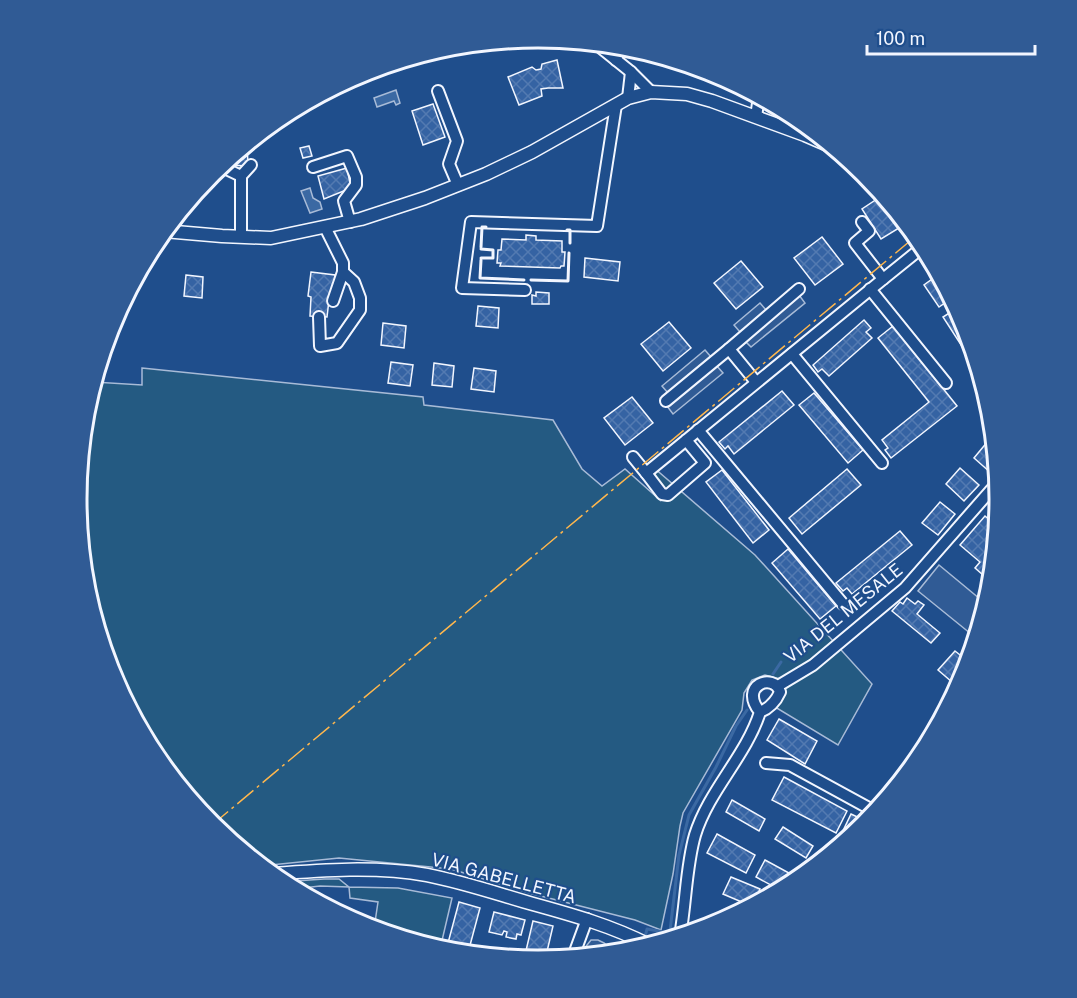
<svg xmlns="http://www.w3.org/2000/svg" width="1077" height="998" font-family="'Public Sans',sans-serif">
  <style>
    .green { fill: #245a82; stroke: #a8bbd7; stroke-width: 1.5 }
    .parking { fill: #305b95; stroke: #a8bbd7; stroke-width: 1.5 }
    .water { fill: #3b69a3; stroke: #a8bbd7; stroke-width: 1.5 }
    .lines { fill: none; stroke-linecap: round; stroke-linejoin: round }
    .stream { stroke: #3b69a3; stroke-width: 3 }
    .building { fill: url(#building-cross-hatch); stroke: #f2f6ff; stroke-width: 1.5 }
    .minor-casing { stroke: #f2f6ff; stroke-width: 14 }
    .tertiary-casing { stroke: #f2f6ff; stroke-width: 15 }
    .minor { stroke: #1f4e8c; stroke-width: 10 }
    .tertiary { stroke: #1f4e8c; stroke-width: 12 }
    .wall { stroke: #f2f6ff; stroke-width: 3 }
    .power { stroke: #ffb74d; stroke-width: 1.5; stroke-dasharray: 21 4.5 3 4.5; stroke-linecap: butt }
    .labels { text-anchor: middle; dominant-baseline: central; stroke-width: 4.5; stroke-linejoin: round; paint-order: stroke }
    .street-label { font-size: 18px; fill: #f2f6ff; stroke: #1f4e8c }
    .rim { fill: none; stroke: #f2f6ff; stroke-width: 3 }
  </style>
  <defs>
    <pattern id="building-cross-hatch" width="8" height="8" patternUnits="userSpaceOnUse" patternTransform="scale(1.5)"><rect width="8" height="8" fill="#3563a3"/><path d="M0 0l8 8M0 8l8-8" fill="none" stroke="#537ab1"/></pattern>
  </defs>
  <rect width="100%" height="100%" fill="#1f4e8c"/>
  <g class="green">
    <polygon points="142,368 423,397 424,405 553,420 582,469 602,486 625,469 660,500 653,467 755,555 872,684 838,745 775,707 785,690 780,679 765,675 752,680 744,693 742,710 683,813 680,826 673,874 661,930 635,920 533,894 451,869 339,858 261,866 212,825 155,755 128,704 119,667 98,616 90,602 86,589 77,499 86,409 94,382 142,385"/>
    <polygon points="324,879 339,879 349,887 398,888 452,898 440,949 374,929 378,902 350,898 349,887 320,886 294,889 281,882"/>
  </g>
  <g class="parking">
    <polygon points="799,295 805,303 751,347 744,340"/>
    <polygon points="760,303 766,310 740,332 734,325"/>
    <polygon points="705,350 711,357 668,393 662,386"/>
    <polygon points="716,365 723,373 673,414 667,406"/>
    <polygon points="939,565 986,604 976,638 918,591"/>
    <polygon points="591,940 598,940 604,943 610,948 612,953 581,956 583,950"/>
  </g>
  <g class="water">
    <polygon points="396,90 400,103 396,105 394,101 377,107 374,98"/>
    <polygon points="310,188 313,198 320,202 322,209 310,213 301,191"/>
  </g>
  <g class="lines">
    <g class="stream">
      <polyline points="773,674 781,662"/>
      <polyline points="759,693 761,691"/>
      <polyline points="645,937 647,929 664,932 670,931 679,855 689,815 716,767 736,726 747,710"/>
    </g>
  </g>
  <g class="building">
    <polygon points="557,60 563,88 548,88 541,89 542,96 519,105 508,77 532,67 536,70 541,69 542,64"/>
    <polygon points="433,104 445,137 423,145 412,111"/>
    <polygon points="247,144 248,166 227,165 226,161"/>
    <polygon points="309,146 312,156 303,158 300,148"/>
    <polygon points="347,168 351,188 324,199 318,176"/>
    <polygon points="880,197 899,228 881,239 862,209"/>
    <polygon points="526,235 536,236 536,240 562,241 562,252 565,252 564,266 561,266 560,268 500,266 501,263 497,263 498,250 501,250 502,239 526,240"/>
    <polygon points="822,237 843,264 815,285 794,258"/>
    <polygon points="585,258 620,262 618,281 584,277"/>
    <polygon points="741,261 763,287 736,309 714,283"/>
    <polygon points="311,272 335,275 333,301 329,300 327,317 310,316 311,297 308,296"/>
    <polygon points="939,274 952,298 939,307 924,285"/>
    <polygon points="186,275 203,277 202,298 184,296"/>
    <polygon points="536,292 549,293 549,304 532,304 532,295 536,296"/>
    <polygon points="478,306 499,308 498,328 476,326"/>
    <polygon points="957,308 965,323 972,347 965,351 943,317"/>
    <polygon points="864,320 871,328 866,332 872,338 829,376 822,369 818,372 813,365"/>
    <polygon points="669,322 691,348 663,371 641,344"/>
    <polygon points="383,323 406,326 404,348 381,345"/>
    <polygon points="893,326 957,406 891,458 885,450 888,448 882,440 929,402 878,338"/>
    <polygon points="391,362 413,365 410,386 388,383"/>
    <polygon points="434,363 454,366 452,387 432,385"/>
    <polygon points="474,368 496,371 494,392 471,389"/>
    <polygon points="782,391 794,405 734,454 728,446 725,449 719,442"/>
    <polygon points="814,393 863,450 848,463 799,405"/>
    <polygon points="632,397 653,423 625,445 604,418"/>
    <polygon points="988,441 995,447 997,466 991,473 974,458"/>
    <polygon points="960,468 979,485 964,501 946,484"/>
    <polygon points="847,469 861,485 802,534 789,518"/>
    <polygon points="722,470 769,530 753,543 706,482"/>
    <polygon points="940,502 955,514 938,535 922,523"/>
    <polygon points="985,516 997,526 992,583 975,568 980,562 960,545"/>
    <polygon points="900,531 912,545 852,594 847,588 843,591 836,583"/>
    <polygon points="788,549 836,606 820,619 772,563"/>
    <polygon points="907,598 915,604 918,601 924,605 917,614 940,633 931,643 892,611 900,602 903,604"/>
    <polygon points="955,651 969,662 965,676 959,688 938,670"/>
    <polygon points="779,719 817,741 805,764 767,740"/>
    <polygon points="784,777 847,811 836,833 772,800"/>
    <polygon points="732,800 765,819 759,831 726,812"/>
    <polygon points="851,814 868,822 851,837 842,833"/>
    <polygon points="783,827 813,846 806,858 775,839"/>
    <polygon points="717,834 755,855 746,873 707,853"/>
    <polygon points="765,860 800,879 780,890 756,877"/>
    <polygon points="731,877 760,889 753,905 751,906 723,894"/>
    <polygon points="459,902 480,908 469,949 448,943"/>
    <polygon points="494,912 525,920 521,935 517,934 516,939 506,937 507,932 504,931 502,935 489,932"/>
    <polygon points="533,921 553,926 545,960 524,959"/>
  </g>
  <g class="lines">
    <defs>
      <g id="minor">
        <polyline points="595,43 631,72 651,92"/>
        <polyline points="616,60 620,46"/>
        <polyline points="438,91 457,141 449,164 458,185"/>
        <polyline points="628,98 631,72"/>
        <polyline points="756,117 759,96"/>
        <polyline points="220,166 241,176 241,237"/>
        <polyline points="313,167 347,156 356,177 356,185 344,201 350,222"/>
        <polyline points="241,176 251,165"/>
        <polyline points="862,222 869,231 855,243 883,279"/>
        <polyline points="870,289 946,383"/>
        <polyline points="525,290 462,288 471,222 597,226 616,105"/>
        <polyline points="333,301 343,272"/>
        <polyline points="319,317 320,346 337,343 360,310 360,298 354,282 343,272 343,263 325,227"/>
        <polyline points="729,349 756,382"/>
        <polyline points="792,354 882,463"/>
        <polyline points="666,401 729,349 799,289"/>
        <polyline points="698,430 843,604"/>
        <path d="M686,440L705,463L668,495L662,494L646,473C739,397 831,321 924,246"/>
        <polyline points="633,457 646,473"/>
        <polyline points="778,686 813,665 905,588 998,482"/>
        <polyline points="766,763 790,765 876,812"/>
        <path d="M680,936C686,903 686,866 695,835C709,790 746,756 760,712C770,708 776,701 780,692C774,672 738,685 760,712"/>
        <polyline points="573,957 587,919"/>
      </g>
      <g id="tertiary">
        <polyline points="164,231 222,236 271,238 361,219 425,198 486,174 532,152 628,98 651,92 687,94 712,101 805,135 835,148"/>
        <path d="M272,874C323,870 376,866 427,875C463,882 498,894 533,904C573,915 612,926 649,945"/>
      </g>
    </defs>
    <use href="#minor" class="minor-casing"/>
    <use href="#tertiary" class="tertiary-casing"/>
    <use href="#minor" class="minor"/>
    <use href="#tertiary" class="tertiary"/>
    <g class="wall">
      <polyline points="567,230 570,230 570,243"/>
      <polyline points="481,247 482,227 486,227"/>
      <polyline points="481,258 493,258 493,250 481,249"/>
      <polyline points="481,260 480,278 524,280"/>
      <polyline points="531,280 568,281 569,253"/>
    </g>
    <polyline class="power" points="212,825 916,236"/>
  </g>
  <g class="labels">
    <g class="street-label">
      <text transform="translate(843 613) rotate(-39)">VIA DEL MESALE</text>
      <text transform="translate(504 878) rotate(15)">VIA GABELLETTA</text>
    </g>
  </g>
  <path d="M0 0H1077V998H0ZM87 499a451 451 0 1 1 902 0a451 451 0 1 1-902 0Z" fill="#305b95" fill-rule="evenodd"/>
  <path class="rim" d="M87 499a451 451 0 1 1 902 0a451 451 0 1 1-902 0Z"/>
  <path d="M867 45v9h168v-9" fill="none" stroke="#f2f6ff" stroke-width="3"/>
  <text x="876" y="45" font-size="18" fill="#f2f6ff" stroke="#1f4e8c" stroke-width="4.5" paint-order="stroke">100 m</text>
</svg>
